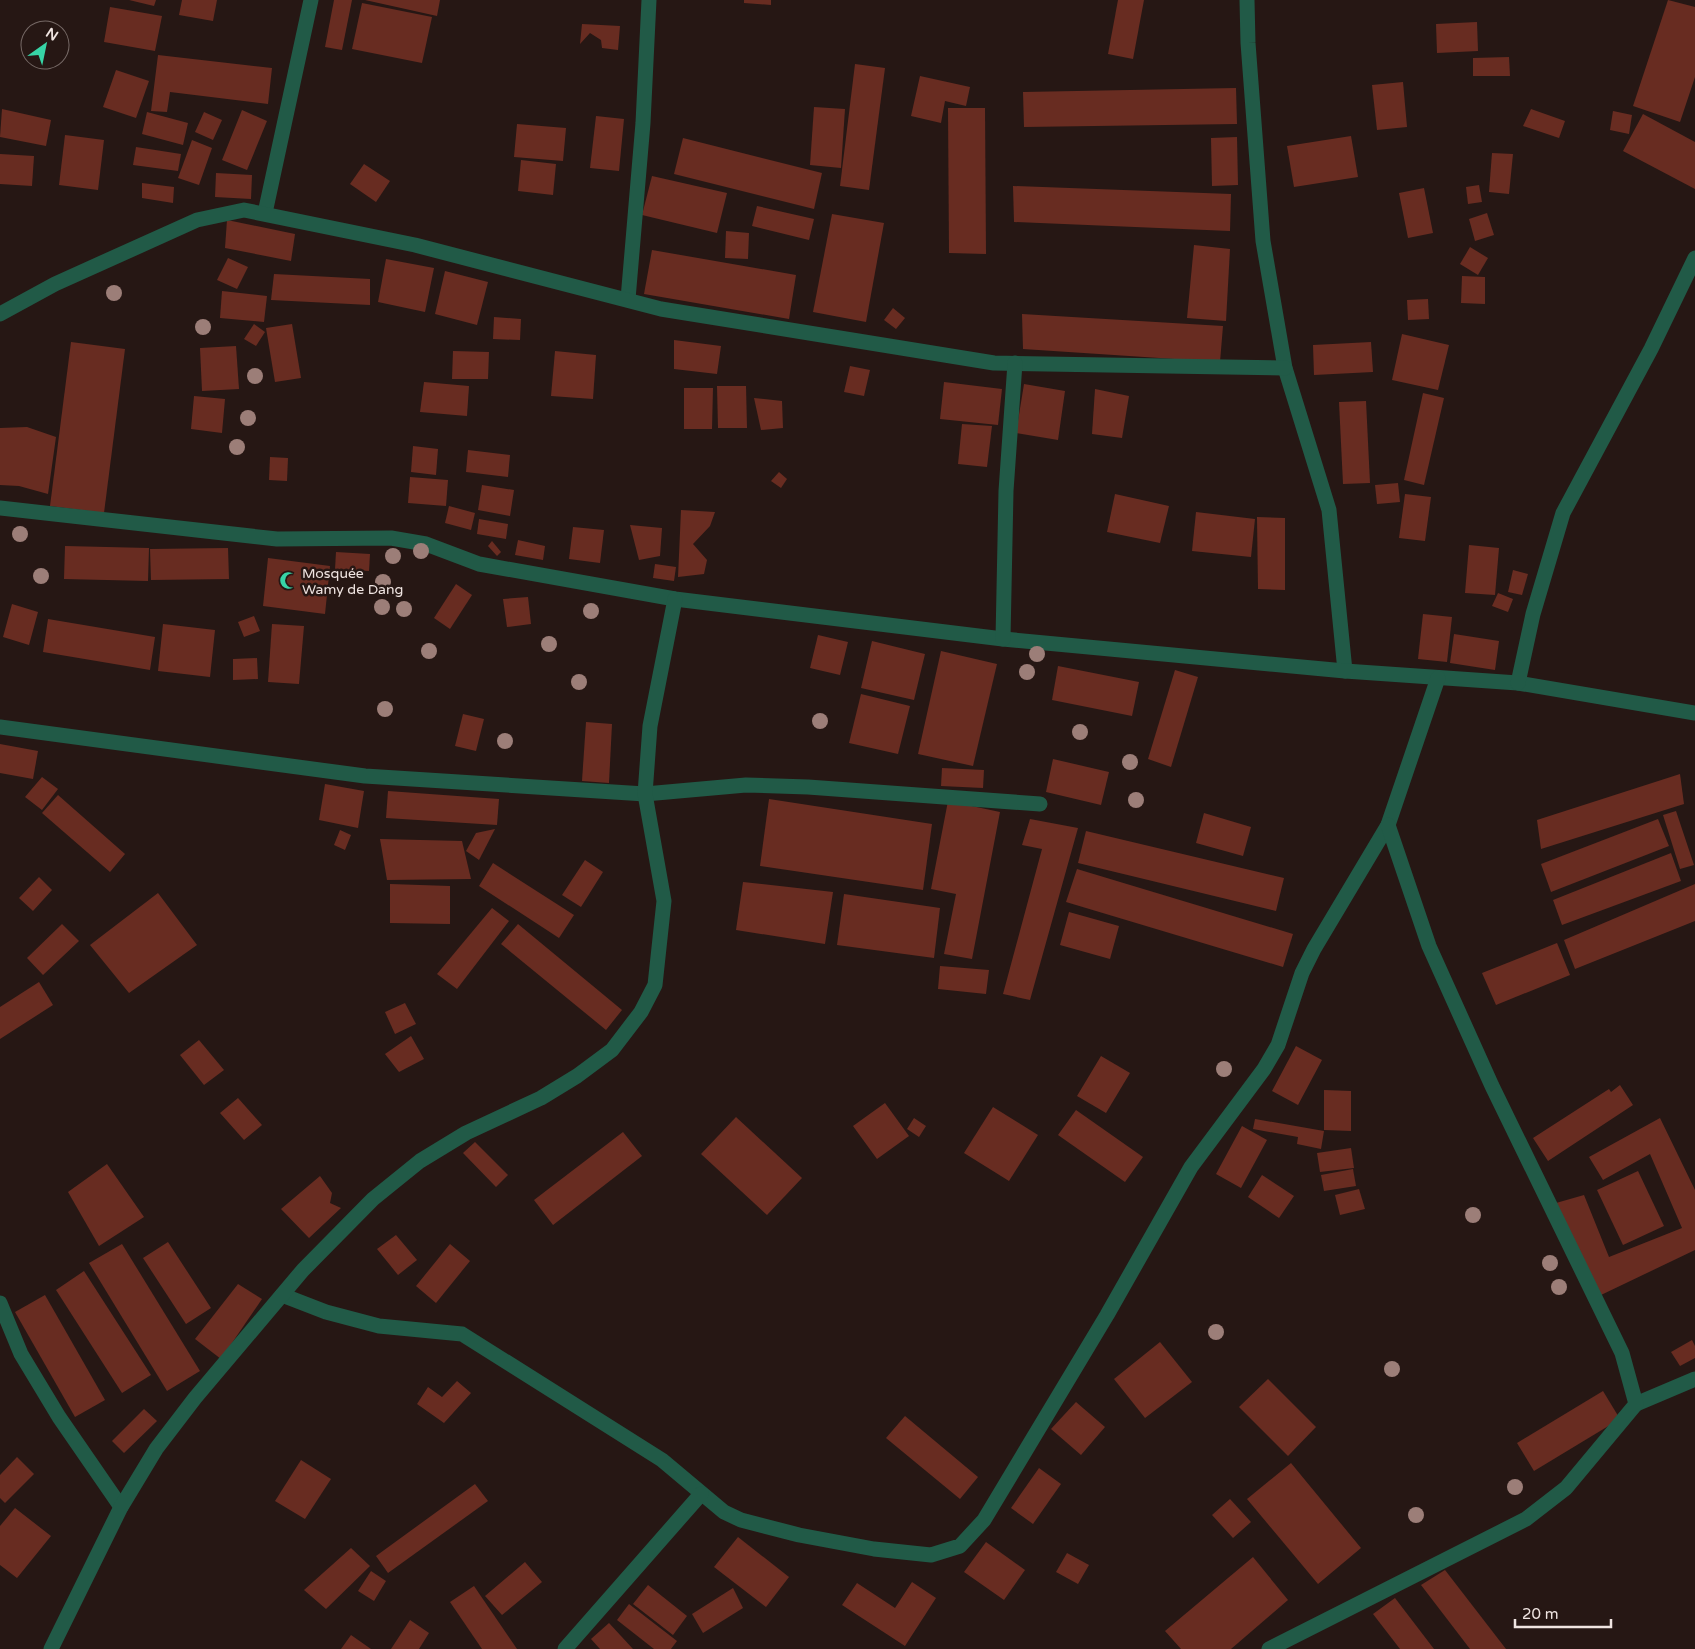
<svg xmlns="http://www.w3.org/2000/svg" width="1695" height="1649" font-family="'Varela Round',sans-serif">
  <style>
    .building { fill: #682c21 }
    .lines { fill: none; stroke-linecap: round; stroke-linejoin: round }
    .minor { stroke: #215a47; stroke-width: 15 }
    .tree { fill: #9c7e78 }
    .labels { text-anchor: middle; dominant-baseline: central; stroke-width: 5; stroke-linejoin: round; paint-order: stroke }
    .poi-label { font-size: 14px; fill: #efe4e1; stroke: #261714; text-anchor: start }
  </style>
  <rect width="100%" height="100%" fill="#261714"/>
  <g class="building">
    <polygon points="129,0 156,0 154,6"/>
    <polygon points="182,0 217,0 213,21 179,15"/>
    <polygon points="334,0 352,0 342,50 325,47"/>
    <polygon points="365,0 440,0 437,16"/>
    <polygon points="744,0 771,0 771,5 744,3"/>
    <polygon points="1118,0 1144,0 1133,59 1108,54"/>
    <polygon points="1668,0 1695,7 1695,77 1680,122 1633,106"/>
    <polygon points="362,3 432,17 422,63 352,49"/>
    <polygon points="110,7 162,16 155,51 104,42"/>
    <polygon points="1477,22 1478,51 1437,53 1436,24"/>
    <polygon points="582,24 620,26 618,50 602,48 601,40 590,33 580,44"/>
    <polygon points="158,55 272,68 268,104 170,92 167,112 151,111"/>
    <polygon points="1509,57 1510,76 1473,76 1473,58"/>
    <polygon points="855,64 885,68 869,190 840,186"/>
    <polygon points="116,70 149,81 136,118 103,107"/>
    <polygon points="920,76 970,87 966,106 945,101 941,123 911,116"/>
    <polygon points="1403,82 1407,127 1377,130 1372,85"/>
    <polygon points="1236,88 1237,124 1024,127 1023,92"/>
    <polygon points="814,107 845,109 841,168 810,165"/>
    <polygon points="948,108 985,108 986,254 949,253"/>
    <polygon points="2,109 51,120 46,146 0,137"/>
    <polygon points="1531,109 1565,121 1559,138 1523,126"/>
    <polygon points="242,110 267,121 247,170 222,160"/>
    <polygon points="1613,111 1632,115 1629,134 1610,130"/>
    <polygon points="147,112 188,123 183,145 142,134"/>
    <polygon points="204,112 222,120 213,140 195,132"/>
    <polygon points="1643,114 1695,142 1695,189 1623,151"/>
    <polygon points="596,116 624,119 619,171 590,168"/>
    <polygon points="517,124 566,128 563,161 514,157"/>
    <polygon points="65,135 104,140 98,190 59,185"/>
    <polygon points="1351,136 1358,177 1294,187 1287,146"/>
    <polygon points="1237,137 1238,185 1212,186 1211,138"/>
    <polygon points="683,138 822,173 814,209 674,174"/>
    <polygon points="192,140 212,148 199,185 178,178"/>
    <polygon points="136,147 181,154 178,171 133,165"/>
    <polygon points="1492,153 1513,154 1509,194 1489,192"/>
    <polygon points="0,154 34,156 32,186 0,184"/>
    <polygon points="521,160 556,164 553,195 518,191"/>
    <polygon points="364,164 390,181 376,202 350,184"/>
    <polygon points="216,173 252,175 251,199 215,197"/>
    <polygon points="652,176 727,193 717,233 642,215"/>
    <polygon points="142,183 174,187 173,203 142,198"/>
    <polygon points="1479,185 1482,202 1468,204 1466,187"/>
    <polygon points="1013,186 1231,194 1230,231 1014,222"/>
    <polygon points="1424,188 1433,233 1408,238 1399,193"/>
    <polygon points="757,206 814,219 809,240 752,226"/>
    <polygon points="1487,213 1494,235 1475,241 1469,219"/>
    <polygon points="832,214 884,223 866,322 813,312"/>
    <polygon points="227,220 295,234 291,261 225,248"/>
    <polygon points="726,231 749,233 748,259 725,258"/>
    <polygon points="1194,245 1230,249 1226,321 1187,318"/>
    <polygon points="1470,247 1488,258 1478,275 1460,264"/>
    <polygon points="652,250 796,275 789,319 644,294"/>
    <polygon points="228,258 248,267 237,289 217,280"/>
    <polygon points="386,259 434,268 425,312 378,302"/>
    <polygon points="445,271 488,282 477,325 435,314"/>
    <polygon points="274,274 370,279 370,305 271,300"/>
    <polygon points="1462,276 1485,277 1485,304 1461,303"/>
    <polygon points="222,291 267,296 264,322 220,318"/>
    <polygon points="1428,299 1429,319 1408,320 1407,300"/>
    <polygon points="893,308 905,318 896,329 884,320"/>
    <polygon points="1022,314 1223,326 1220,362 1023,349"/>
    <polygon points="494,317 521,319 520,340 493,339"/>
    <polygon points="254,324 265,332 256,346 244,339"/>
    <polygon points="292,324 301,378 275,382 266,328"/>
    <polygon points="1402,334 1449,345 1438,390 1392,380"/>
    <polygon points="674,340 721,346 717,374 674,369"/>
    <polygon points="71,342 125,349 104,513 50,506"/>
    <polygon points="1371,342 1373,372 1314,375 1313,345"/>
    <polygon points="236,346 239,389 202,391 200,348"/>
    <polygon points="453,351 489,352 488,379 452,379"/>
    <polygon points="555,351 596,355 593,399 551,396"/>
    <polygon points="850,366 870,370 864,396 844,392"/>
    <polygon points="424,382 469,386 467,416 420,412"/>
    <polygon points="944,382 1002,389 998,425 940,419"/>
    <polygon points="1024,384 1065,391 1058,440 1016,433"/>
    <polygon points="717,386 746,386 747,428 718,428"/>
    <polygon points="684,388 713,388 712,429 684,429"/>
    <polygon points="1095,389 1129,396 1122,438 1092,434"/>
    <polygon points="1423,393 1444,398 1424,485 1404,480"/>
    <polygon points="194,396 225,399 222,433 191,429"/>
    <polygon points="754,398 782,401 783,428 761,430"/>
    <polygon points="1366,401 1370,483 1343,484 1339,402"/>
    <polygon points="962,424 992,426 987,467 958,464"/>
    <polygon points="27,427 56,437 48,494 19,486 0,485 0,428"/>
    <polygon points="413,446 438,449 436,475 411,472"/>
    <polygon points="468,450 510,455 508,477 466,472"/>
    <polygon points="270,457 288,458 287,481 269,480"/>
    <polygon points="779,472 787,479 781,488 771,481"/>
    <polygon points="410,477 448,480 446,506 408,503"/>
    <polygon points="1398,483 1400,502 1377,504 1375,485"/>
    <polygon points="482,485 514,490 510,516 478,510"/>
    <polygon points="1115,494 1169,506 1160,543 1107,532"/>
    <polygon points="1405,494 1431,497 1425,541 1399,538"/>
    <polygon points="449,506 475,513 471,530 445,523"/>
    <polygon points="681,510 715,512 710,526 693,544 707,560 704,574 678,577"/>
    <polygon points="1196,512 1255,519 1251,557 1192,551"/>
    <polygon points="1257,517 1285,518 1285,590 1258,589"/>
    <polygon points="479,519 508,524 506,539 477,534"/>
    <polygon points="630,525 662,528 660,556 639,560"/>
    <polygon points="573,527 604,530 600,563 569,559"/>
    <polygon points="518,540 545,546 543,560 515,555"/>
    <polygon points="492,541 501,552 497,556 488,546"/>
    <polygon points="1469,545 1499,548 1495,595 1465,593"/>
    <polygon points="65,546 149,548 148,581 64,579"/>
    <polygon points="228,548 229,579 151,580 150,549"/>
    <polygon points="336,552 370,554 369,571 335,569"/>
    <polygon points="268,558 330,566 325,614 263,606"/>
    <polygon points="655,564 676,567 674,581 653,578"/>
    <polygon points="1513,570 1528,574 1522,595 1508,592"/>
    <polygon points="456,584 472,595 450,629 434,618"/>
    <polygon points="1498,593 1513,599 1508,612 1492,606"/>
    <polygon points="528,597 531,624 507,627 503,599"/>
    <polygon points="12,604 38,612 29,645 3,637"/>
    <polygon points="1423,614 1452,617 1447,662 1418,659"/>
    <polygon points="254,616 260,631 244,637 238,622"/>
    <polygon points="48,619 155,637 150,670 43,652"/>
    <polygon points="163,624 215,630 210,677 158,671"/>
    <polygon points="272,624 304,626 299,684 268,682"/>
    <polygon points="1454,634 1499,641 1495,670 1450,663"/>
    <polygon points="818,635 848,642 840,675 810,668"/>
    <polygon points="872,641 925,654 914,700 861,688"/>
    <polygon points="941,651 997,664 973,766 918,754"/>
    <polygon points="257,658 258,679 233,680 233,659"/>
    <polygon points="1058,666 1139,682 1132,716 1052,700"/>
    <polygon points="1175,670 1198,677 1171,767 1148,759"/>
    <polygon points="861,694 910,706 898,754 849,743"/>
    <polygon points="463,714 484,719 476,751 455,746"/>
    <polygon points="586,722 612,724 609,783 582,781"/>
    <polygon points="0,744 38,751 33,779 0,773"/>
    <polygon points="1053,759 1109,772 1101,805 1046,792"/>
    <polygon points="942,768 984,770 983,788 941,786"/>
    <polygon points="1680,774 1684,804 1541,849 1537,820"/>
    <polygon points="42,777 58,789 42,810 25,797"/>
    <polygon points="325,784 364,791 358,828 319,820"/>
    <polygon points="388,791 499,799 497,825 386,818"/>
    <polygon points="58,795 125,854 110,872 42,813"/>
    <polygon points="769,799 932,824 923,890 760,866"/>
    <polygon points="948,801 1000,812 972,959 944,954 956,894 931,889"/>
    <polygon points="1676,811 1694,865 1680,869 1663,815"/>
    <polygon points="1204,813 1251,827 1243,856 1196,843"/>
    <polygon points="1030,819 1078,828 1030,1000 1003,994 1042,849 1022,845"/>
    <polygon points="1658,819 1669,846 1551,892 1541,864"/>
    <polygon points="495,829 479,860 466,851 476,833"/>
    <polygon points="340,830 351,835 345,850 334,845"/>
    <polygon points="1086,831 1284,878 1276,911 1078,863"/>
    <polygon points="380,839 462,841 471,879 387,880"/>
    <polygon points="1671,853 1681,881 1562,925 1553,900"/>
    <polygon points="585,860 603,872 581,907 562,895"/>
    <polygon points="493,863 574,915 559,938 479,886"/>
    <polygon points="1077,869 1293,934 1283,967 1066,902"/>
    <polygon points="39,877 52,890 33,911 19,898"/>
    <polygon points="743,882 833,892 825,944 736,930"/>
    <polygon points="390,884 450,886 450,924 390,923"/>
    <polygon points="1695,884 1695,921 1575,969 1564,940"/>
    <polygon points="158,893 197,945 129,993 90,945"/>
    <polygon points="844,894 940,908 934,958 837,945"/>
    <polygon points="492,908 509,921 457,989 437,974"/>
    <polygon points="1069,912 1119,926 1110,959 1060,945"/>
    <polygon points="62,924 79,941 43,975 27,958"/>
    <polygon points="518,924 622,1010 606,1030 501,944"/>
    <polygon points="1557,943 1570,975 1496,1005 1482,973"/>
    <polygon points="940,966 989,970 986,994 938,989"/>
    <polygon points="39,982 53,1005 0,1039 0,1007"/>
    <polygon points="405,1003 416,1024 395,1034 385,1012"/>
    <polygon points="411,1036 424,1059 399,1072 385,1054"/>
    <polygon points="199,1040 224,1070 204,1085 180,1055"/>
    <polygon points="1296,1046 1322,1060 1298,1105 1272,1091"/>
    <polygon points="1101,1056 1130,1073 1106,1113 1077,1096"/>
    <polygon points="1620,1085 1633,1105 1548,1161 1533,1138 1609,1089 1611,1092"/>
    <polygon points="1324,1090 1351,1091 1351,1131 1324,1130"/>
    <polygon points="238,1098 262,1125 244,1140 220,1113"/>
    <polygon points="885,1103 909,1136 877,1159 853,1126"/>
    <polygon points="993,1107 1038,1135 1009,1181 964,1153"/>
    <polygon points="1076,1110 1143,1157 1125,1182 1058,1135"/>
    <polygon points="736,1117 802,1178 767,1215 701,1154"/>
    <polygon points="914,1118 926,1126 919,1137 907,1129"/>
    <polygon points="1660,1118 1695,1190 1695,1250 1601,1295 1556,1203 1584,1195 1609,1257 1682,1228 1650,1154 1603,1180 1589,1157"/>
    <polygon points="1255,1119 1324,1131 1321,1149 1297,1144 1298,1137 1253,1129"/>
    <polygon points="1242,1126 1267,1140 1241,1188 1216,1174"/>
    <polygon points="623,1132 642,1156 553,1225 534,1200"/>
    <polygon points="475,1142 508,1175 496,1187 463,1153"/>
    <polygon points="1351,1148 1354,1168 1320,1172 1317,1153"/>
    <polygon points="107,1164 144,1217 99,1246 68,1192"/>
    <polygon points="1353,1169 1356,1186 1324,1191 1321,1175"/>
    <polygon points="1638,1171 1664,1226 1623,1245 1597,1190"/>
    <polygon points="1262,1175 1294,1196 1279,1218 1248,1197"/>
    <polygon points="320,1176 332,1193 330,1203 341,1208 309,1238 281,1209"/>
    <polygon points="1359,1189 1365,1209 1340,1215 1335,1195"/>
    <polygon points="396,1235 417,1260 398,1275 377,1249"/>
    <polygon points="168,1242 211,1308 186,1324 143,1258"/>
    <polygon points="122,1244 200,1371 167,1391 89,1263"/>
    <polygon points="450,1244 470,1261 436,1303 416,1286"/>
    <polygon points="84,1271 151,1375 122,1393 56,1290"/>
    <polygon points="238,1284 262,1299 221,1359 195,1339"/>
    <polygon points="45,1295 105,1400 75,1417 15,1312"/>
    <polygon points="1692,1340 1695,1346 1695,1358 1680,1366 1671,1352"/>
    <polygon points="1160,1342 1192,1382 1145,1418 1114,1379"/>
    <polygon points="1268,1379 1316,1427 1288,1456 1239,1407"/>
    <polygon points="457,1381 471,1393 444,1423 417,1404 428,1387 442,1397"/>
    <polygon points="1603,1391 1620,1419 1534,1471 1517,1443"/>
    <polygon points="1076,1402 1105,1427 1081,1455 1051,1429"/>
    <polygon points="144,1409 157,1421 124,1453 112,1441"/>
    <polygon points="905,1416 978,1477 960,1499 886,1438"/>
    <polygon points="17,1457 34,1474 5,1503 0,1498 0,1475"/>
    <polygon points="301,1460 331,1479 305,1519 275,1501"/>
    <polygon points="1291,1463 1361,1548 1318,1584 1247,1499"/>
    <polygon points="1039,1468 1061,1484 1033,1524 1011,1508"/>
    <polygon points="475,1484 488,1501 388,1573 376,1556"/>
    <polygon points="1230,1499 1251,1522 1233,1538 1212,1515"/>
    <polygon points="15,1508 51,1536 17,1578 0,1565 0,1526"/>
    <polygon points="738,1537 789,1577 766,1607 714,1567"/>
    <polygon points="986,1542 1025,1570 1004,1600 964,1572"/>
    <polygon points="351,1548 370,1566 326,1609 304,1590"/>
    <polygon points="1067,1553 1089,1565 1078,1584 1056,1572"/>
    <polygon points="1253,1557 1288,1600 1231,1649 1181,1649 1165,1631"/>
    <polygon points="525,1562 542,1582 502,1615 485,1596"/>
    <polygon points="1445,1570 1506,1649 1470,1649 1421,1585"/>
    <polygon points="371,1571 386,1581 374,1601 358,1591"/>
    <polygon points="912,1582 936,1598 905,1646 842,1605 857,1583 895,1608"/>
    <polygon points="648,1585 687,1616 673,1635 633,1604"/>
    <polygon points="474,1586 517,1649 482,1649 450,1602"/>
    <polygon points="733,1588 743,1608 703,1633 692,1614"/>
    <polygon points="1395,1598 1434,1649 1400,1649 1373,1614"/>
    <polygon points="629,1604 677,1641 671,1649 654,1649 617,1620"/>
    <polygon points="410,1620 429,1633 419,1649 391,1649"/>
    <polygon points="609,1623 633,1649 600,1649 591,1639"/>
    <polygon points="351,1635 371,1649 341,1649"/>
  </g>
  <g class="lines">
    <g class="minor">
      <polyline points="1247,0 1248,43 1263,241 1285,368 1329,510 1345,671"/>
      <polyline points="265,213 311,0"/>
      <polyline points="628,299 643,123 649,0"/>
      <polyline points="0,314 55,284 197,220 244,210 415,245 661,309 994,363 1285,368"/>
      <polyline points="0,508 277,539 391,538 426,544 479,564 675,599 1003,639 1345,671 1518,683 1695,713"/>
      <polyline points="1003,639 1006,491 1015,363"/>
      <polyline points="1518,683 1533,614 1563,513 1651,349 1695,258"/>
      <polyline points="0,727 365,776 645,794 746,785 808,787 1040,804"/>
      <polyline points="282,1295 326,1312 379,1326 462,1334 662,1460 724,1512 741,1520 799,1535 874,1549 931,1555 960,1546 984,1520 1107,1315 1191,1167 1264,1069 1278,1045 1302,973 1314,949 1388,825 1438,678"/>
      <polyline points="0,1303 21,1354 59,1417 121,1507"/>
      <polyline points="1636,1404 1695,1379"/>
      <polyline points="51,1649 121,1507 156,1449 195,1398 303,1270 373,1199 420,1161 466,1133 541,1098 577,1076 612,1050 641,1012 655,985 664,901 645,794 650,726 675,599"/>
      <polyline points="565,1649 701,1494"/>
      <polyline points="1269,1649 1526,1519 1566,1488 1636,1404 1622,1353 1492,1086 1429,946 1388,825"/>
    </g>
  </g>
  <g class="tree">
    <circle cx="114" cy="293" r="8"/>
    <circle cx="203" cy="327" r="8"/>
    <circle cx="255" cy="376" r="8"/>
    <circle cx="248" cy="418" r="8"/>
    <circle cx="237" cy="447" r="8"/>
    <circle cx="20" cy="534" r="8"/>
    <circle cx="421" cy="551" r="8"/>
    <circle cx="393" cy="556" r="8"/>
    <circle cx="41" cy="576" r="8"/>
    <circle cx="383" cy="582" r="8"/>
    <circle cx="382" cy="607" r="8"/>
    <circle cx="404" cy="609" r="8"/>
    <circle cx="591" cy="611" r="8"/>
    <circle cx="549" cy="644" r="8"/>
    <circle cx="429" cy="651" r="8"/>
    <circle cx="1037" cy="654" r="8"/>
    <circle cx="1027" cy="672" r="8"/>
    <circle cx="579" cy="682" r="8"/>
    <circle cx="385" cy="709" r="8"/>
    <circle cx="820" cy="721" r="8"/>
    <circle cx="1080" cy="732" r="8"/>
    <circle cx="505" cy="741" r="8"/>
    <circle cx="1130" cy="762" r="8"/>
    <circle cx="1136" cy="800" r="8"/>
    <circle cx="1224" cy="1069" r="8"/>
    <circle cx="1473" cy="1215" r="8"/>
    <circle cx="1550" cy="1263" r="8"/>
    <circle cx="1559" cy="1287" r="8"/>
    <circle cx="1216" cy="1332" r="8"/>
    <circle cx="1392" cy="1369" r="8"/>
    <circle cx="1515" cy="1487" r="8"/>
    <circle cx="1416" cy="1515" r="8"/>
  </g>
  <defs>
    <symbol id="mosque-bare" viewBox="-9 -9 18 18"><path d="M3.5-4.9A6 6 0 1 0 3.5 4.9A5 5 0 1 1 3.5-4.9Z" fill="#37d4a6" stroke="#261714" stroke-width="2.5" paint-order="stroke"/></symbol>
  </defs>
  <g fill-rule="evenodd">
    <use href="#mosque-bare" x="276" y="568" width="25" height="25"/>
  </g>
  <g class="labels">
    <g class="poi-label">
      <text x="302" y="573">Mosquée<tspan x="302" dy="16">Wamy de Dang</tspan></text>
    </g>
  </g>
  <g transform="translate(45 45) rotate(33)"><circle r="24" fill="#261714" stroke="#766966"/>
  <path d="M0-4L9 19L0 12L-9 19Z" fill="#37d4a6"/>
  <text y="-8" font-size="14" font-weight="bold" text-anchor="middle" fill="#efe4e1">N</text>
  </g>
  <path d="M1515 1619v8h96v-8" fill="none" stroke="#efe4e1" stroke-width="2.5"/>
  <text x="1522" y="1619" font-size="15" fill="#efe4e1" stroke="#261714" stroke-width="4" paint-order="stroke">20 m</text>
</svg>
